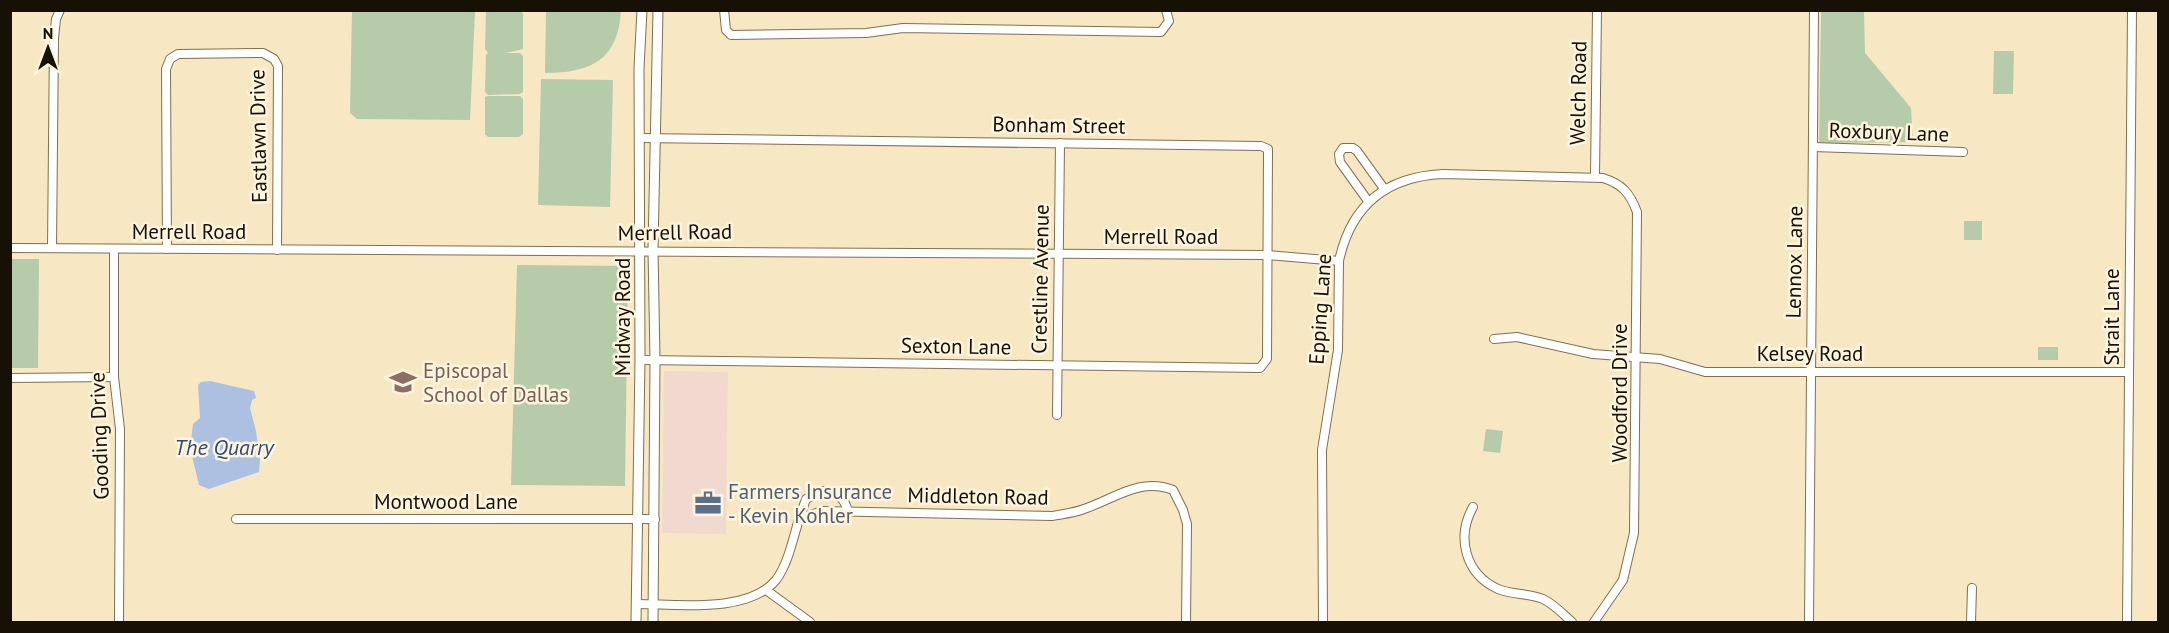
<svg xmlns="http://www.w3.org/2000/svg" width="2169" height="633" font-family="'PT Sans',sans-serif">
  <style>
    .commercial { fill: #f1d9cf }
    .green { fill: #b6cbaa }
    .water { fill: #acc1e2 }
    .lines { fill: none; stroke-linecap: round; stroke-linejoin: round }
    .minor-casing { stroke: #7f7050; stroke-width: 10 }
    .major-casing { stroke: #7f7050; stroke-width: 11 }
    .minor { stroke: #fff; stroke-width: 8 }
    .major { stroke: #fff; stroke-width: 9 }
    .labels { text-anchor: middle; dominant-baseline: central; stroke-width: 5; stroke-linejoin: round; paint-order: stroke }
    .street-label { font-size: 21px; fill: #171105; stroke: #fff5df }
    .education-label { font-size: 21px; fill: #785e54; stroke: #fff5df; text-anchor: start }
    .service-label { font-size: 21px; fill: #4e5e75; stroke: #fff5df; text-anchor: start }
    .water-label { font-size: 22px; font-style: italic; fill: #304b78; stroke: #fff5df }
  </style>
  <rect width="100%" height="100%" fill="#f8e7c3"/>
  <polygon class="commercial" points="664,371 728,372 726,534 662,533"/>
  <g class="green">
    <polygon points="352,11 475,11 470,120 357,119 350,113"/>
    <polygon points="489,11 521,11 523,14 523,49 506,53 520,53 523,56 523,92 520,94 488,95 485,92 486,55 488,53 485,49 486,12"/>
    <path d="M546,11H621C618,59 592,73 545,73Z"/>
    <polygon points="1821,11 1864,11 1865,53 1911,108 1913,142 1819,143"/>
    <polygon points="1994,51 2014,51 2013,94 1993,94"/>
    <polygon points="541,79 613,80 610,207 538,205"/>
    <polygon points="488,96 520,96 523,99 523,134 519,137 488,137 485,134 485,97"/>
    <rect x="1964" y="221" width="18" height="19"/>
    <polygon points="11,259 39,259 38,368 11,368"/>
    <polygon points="517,265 628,266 625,486 511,485"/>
    <rect x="2038" y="347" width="20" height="13"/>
    <polygon points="1486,429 1503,431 1500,453 1483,451"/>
  </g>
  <polygon class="water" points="210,381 254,391 256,398 252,400 250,408 256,431 260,460 259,472 209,489 199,485 190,448 193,424 200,418 198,385 201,382"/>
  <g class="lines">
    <defs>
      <g id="minor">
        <polyline points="724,10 726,30 731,35 866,33 903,28 1161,32 1169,21 1166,10"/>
        <polyline points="639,138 1261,146 1268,149 1267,359 1260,368 640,360"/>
        <polyline points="1813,147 1963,152"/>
        <polyline points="1595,176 1597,10"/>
        <polyline points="1368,201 1340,162 1339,154 1343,148 1353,148 1357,151 1385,190"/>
        <path d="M10,248C430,247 849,251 1268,255L1339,261"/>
        <polyline points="52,248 54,38 56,19 60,10"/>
        <polyline points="114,249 114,377 120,429 119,622"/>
        <polyline points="167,249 166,69 170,59 178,54 263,53 274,59 278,66 277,250"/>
        <polyline points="1494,339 1517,337 1593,354 1660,359 1705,372 2129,372"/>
        <polyline points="10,378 114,377"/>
        <polyline points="1057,415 1060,143"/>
        <path d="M1473,507C1456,537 1465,574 1498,589C1512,595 1529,593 1543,599C1554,604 1564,615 1572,622"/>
        <polyline points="236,519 655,519"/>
        <path d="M799,519L806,499L822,491C836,491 845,498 848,512"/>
        <polyline points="766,590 810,622"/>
        <path d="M637,604C676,604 748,614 776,580C788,564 793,539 799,519L822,511L1052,516C1062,514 1074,513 1084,509C1114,499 1140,477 1173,490L1183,510L1187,524L1186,622"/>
        <path d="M1323,622L1322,450L1338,350L1339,261C1351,205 1386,177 1442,174L1603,178C1622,184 1630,193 1637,212L1634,533L1623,580L1594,622"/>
        <polyline points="1809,622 1814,10"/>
        <polyline points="1971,622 1972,588"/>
        <polyline points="2127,622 2132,10"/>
      </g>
      <g id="major">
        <polyline points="636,622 640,360 639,68 642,10"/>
        <polyline points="653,622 655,361 653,249 658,10"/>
      </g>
    </defs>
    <use href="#minor" class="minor-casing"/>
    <use href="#major" class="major-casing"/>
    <use href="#minor" class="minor"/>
    <use href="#major" class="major"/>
  </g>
  <defs>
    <symbol id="school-bare" viewBox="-9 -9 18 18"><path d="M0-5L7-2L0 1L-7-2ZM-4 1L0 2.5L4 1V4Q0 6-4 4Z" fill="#8d6e63" stroke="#fff5df" stroke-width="2.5" paint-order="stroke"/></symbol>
    <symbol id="office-bare" viewBox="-9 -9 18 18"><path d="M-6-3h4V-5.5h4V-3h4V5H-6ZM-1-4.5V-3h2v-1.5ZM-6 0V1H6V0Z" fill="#5c6f8a" stroke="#fff5df" stroke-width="2.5" paint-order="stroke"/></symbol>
  </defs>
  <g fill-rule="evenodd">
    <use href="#school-bare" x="384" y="363" width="38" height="38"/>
    <use href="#office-bare" x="689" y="484" width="38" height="38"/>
  </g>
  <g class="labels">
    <g class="street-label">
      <text transform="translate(1578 93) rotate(-89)">Welch Road</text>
      <text transform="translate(1059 125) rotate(1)">Bonham Street</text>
      <text transform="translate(1889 132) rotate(2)">Roxbury Lane</text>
      <text transform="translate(258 136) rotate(-91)">Eastlawn Drive</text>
      <text x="189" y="231">Merrell Road</text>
      <text transform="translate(675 232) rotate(-1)">Merrell Road</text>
      <text x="1161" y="236">Merrell Road</text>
      <text transform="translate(1794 262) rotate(-89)">Lennox Lane</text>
      <text transform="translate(1040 279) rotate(-89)">Crestline Avenue</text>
      <text transform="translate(1320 309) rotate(-86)">Epping Lane</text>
      <text transform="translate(622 317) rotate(-90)">Midway Road</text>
      <text transform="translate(2111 317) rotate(-90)">Strait Lane</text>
      <text transform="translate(956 346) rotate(1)">Sexton Lane</text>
      <text x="1810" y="353">Kelsey Road</text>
      <text transform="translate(1619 393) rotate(-90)">Woodford Drive</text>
      <text transform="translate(99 436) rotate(-92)">Gooding Drive</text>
      <text transform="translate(978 496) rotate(1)">Middleton Road</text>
      <text x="446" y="501">Montwood Lane</text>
    </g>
    <g class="education-label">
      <text x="423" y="370">Episcopal<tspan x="423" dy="24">School of Dallas</tspan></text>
    </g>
    <g class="service-label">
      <text x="728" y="491">Farmers Insurance<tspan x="728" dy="24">- Kevin Kohler</tspan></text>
    </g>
    <g class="water-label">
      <text x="224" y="447">The Quarry</text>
    </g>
  </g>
  <rect width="2169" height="633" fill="none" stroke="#171105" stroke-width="24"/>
  <g transform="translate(48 48)" stroke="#fff5df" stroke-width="4.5" paint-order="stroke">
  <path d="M0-4.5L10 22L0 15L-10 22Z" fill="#171105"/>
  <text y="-9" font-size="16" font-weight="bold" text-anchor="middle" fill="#171105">N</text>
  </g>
</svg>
